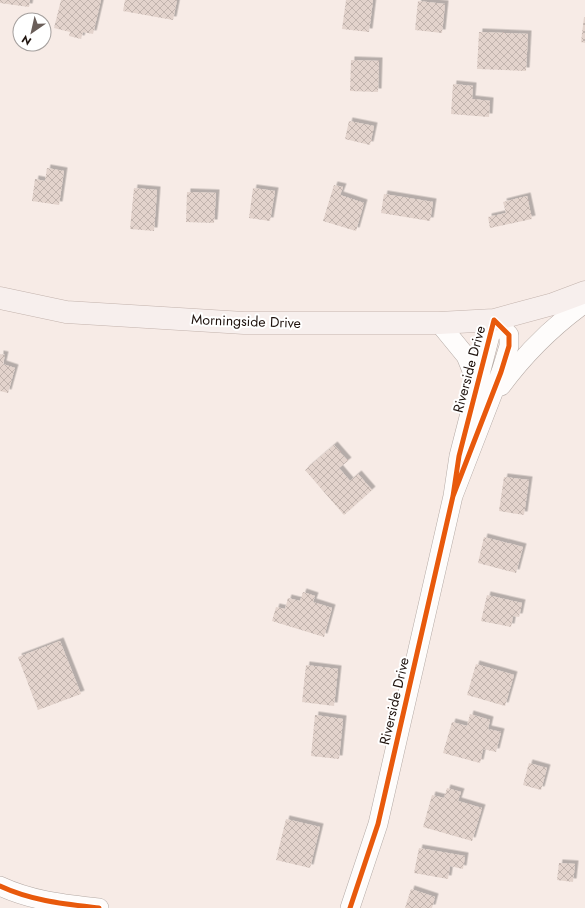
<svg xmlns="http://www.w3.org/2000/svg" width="585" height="908" font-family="Jost,sans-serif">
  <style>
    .building { fill: url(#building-cross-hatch); filter: url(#shadow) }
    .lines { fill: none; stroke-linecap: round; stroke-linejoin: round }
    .minor-casing { stroke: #b4a9a4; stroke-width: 20 }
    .major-casing { stroke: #c3b3ad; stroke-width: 23 }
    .minor { stroke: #fefcfb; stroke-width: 19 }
    .major { stroke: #f7efed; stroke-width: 22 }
    .cycleway-casing { stroke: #fff; stroke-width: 8 }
    .cycleway { stroke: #e8590c; stroke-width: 5 }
    .labels { text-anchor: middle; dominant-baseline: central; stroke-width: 4; stroke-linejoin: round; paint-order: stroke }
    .street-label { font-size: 14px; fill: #1e120d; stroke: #fff }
  </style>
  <defs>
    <pattern id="building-cross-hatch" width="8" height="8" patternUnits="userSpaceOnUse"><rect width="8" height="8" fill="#e3d3cc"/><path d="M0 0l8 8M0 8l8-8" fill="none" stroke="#c2b4ae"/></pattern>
    <filter id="shadow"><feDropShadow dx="3.5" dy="-3.5" stdDeviation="0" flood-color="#0004"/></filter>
  </defs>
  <rect width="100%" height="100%" fill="#f7ebe6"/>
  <g class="building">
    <polygon points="0,0 30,0 29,7 0,3"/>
    <polygon points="61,0 101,0 93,34 83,32 81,39 69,36 70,32 54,28"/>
    <polygon points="125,0 177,0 173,20 123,11"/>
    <polygon points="346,0 373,0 369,32 342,29"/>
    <polygon points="418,1 445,4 442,33 415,30"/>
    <polygon points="584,17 585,17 585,43 581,42"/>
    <polygon points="479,32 528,34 526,71 477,69"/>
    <polygon points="351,60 379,61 378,92 350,91"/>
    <polygon points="453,84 473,86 472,99 490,101 489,117 451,114"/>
    <polygon points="349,121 374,126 370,145 345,139"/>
    <polygon points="47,168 64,171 59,205 32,201 35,179 45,181"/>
    <polygon points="334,185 343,187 340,195 364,203 356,231 323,221"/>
    <polygon points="134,188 157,190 154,231 130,229"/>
    <polygon points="253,188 275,191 270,221 249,218"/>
    <polygon points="187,192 216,193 214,223 186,222"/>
    <polygon points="384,194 433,202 430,221 381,213"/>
    <polygon points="527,196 532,219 490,228 488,217 506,213 503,202"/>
    <polygon points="0,354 5,355 3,364 15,368 8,393 0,391"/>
    <polygon points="334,445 348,461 339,468 350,481 358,474 372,490 344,515 305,470"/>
    <polygon points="504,477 529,480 524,515 499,511"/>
    <polygon points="484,537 523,547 516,573 478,563"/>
    <polygon points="303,592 315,596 313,602 332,608 324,637 272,621 276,607 285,609 288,598 300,601"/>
    <polygon points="487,595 522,603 519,617 513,616 511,627 481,621"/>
    <polygon points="60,641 81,694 38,710 18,657"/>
    <polygon points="476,664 514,675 505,706 467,695"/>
    <polygon points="306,665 338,669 334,706 302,702"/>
    <polygon points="470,714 490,720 488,729 501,732 496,752 483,749 480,763 443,753 452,722 467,726"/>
    <polygon points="315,715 343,719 339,759 311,756"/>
    <polygon points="529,763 547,768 541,790 523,785"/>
    <polygon points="447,788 461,792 458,801 482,808 472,841 423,827 432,795 444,798"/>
    <polygon points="286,819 320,827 310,868 276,860"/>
    <polygon points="419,848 465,856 463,869 450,866 448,879 414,873"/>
    <polygon points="559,863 575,864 573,882 557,880"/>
    <polygon points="411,889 435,897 432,908 405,908"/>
  </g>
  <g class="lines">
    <defs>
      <g id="minor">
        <polyline points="439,323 466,356 477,383"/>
        <path d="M501,386C524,355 553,326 585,303"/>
        <path d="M0,886C32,901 65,904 99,908"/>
        <polyline points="350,908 378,824 453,496 459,456 494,320 509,335 509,346 501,372 453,496"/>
      </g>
      <polyline id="major" points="0,298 66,312 244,323 439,323 494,320 553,304 585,292"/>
    </defs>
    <use href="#minor" class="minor-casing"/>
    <use href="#major" class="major-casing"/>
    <use href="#minor" class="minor"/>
    <use href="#major" class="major"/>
    <defs>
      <g id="cycleway">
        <path d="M0,886C32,901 65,904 99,908"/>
        <polyline points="350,908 378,824 453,496 459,456 494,320 509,335 509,346 501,372 453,496"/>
      </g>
    </defs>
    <use href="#cycleway" class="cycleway-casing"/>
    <use href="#cycleway" class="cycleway"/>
  </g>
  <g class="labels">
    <g class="street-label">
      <text transform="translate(246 321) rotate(2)">Morningside Drive</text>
      <text transform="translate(469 369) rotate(-75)">Riverside Drive</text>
      <text transform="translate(394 701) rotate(-77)">Riverside Drive</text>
    </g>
  </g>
  <g transform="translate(32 32) rotate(214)"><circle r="19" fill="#ffffff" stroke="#a5a09e"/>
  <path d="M0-3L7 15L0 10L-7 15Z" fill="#6a5e59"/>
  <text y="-6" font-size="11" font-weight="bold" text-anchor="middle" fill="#1e120d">N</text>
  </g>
</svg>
